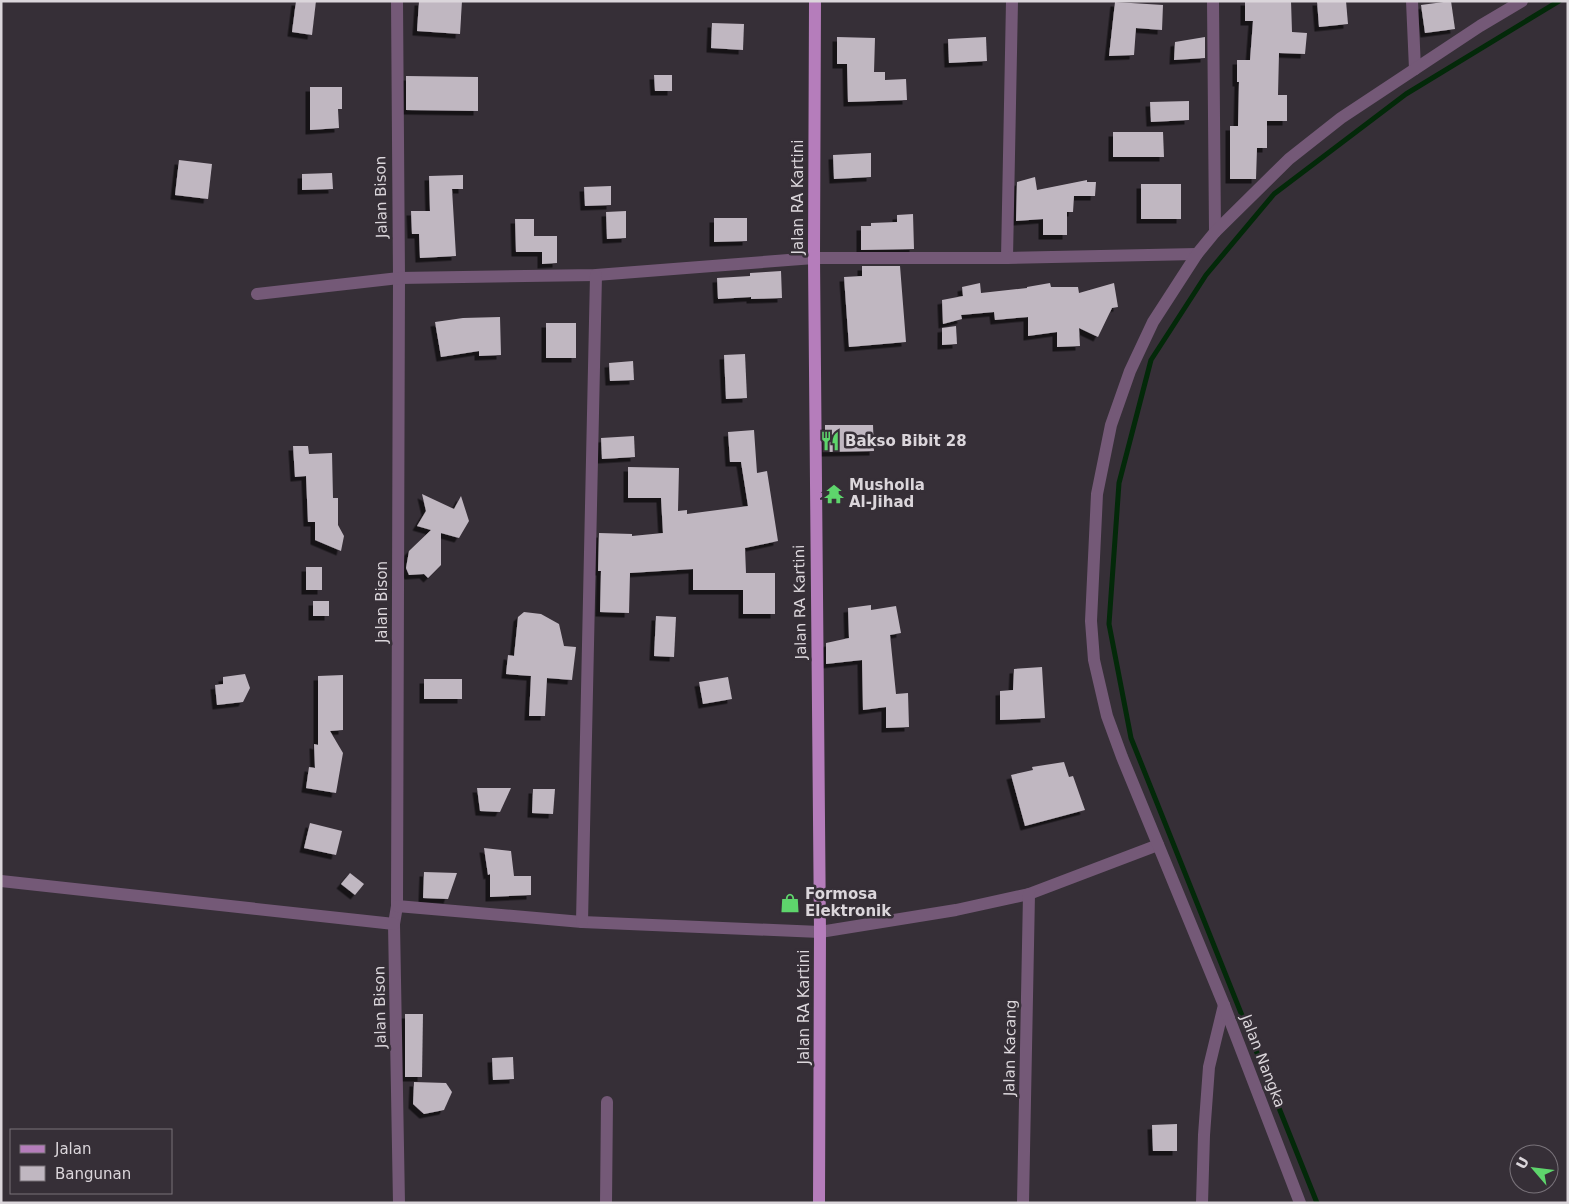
<svg xmlns="http://www.w3.org/2000/svg" width="1569" height="1204" font-family="'DejaVu Sans',sans-serif">
  <style>
    .lines { fill: none; stroke-linecap: round; stroke-linejoin: round }
    .stream { stroke: #032909; stroke-width: 5 }
    .building { fill: #c0b7c1; filter: url(#shadow) }
    .minor { stroke: #745977; stroke-width: 12 }
    .major { stroke: #b57dbb; stroke-width: 12 }
    .labels { text-anchor: middle; dominant-baseline: central; stroke-width: 5; stroke-linejoin: round; paint-order: stroke }
    .street-label { font-size: 15px; fill: #dbd6db; stroke: #362f37 }
    .poi-label { font-size: 15px; font-weight: bold; fill: #dbd6db; stroke: #362f37; text-anchor: start }
  </style>
  <defs>
    <filter id="shadow"><feDropShadow dx="-4.5" dy="4.5" stdDeviation="0" flood-color="#0009"/></filter>
  </defs>
  <rect width="100%" height="100%" fill="#362f37"/>
  <g class="lines">
    <polyline class="stream" points="1317,1203 1131,738 1109,624 1119,483 1151,360 1206,275 1274,194 1406,94 1559,1"/>
  </g>
  <g class="building">
    <polygon points="296,1 316,1 312,35 292,32"/>
    <polygon points="419,1 462,1 460,34 417,31"/>
    <polygon points="1245,1 1291,1 1292,32 1307,33 1305,54 1279,53 1278,95 1287,95 1287,121 1267,121 1267,148 1257,148 1256,179 1230,179 1230,126 1238,126 1239,82 1237,82 1237,60 1250,60 1253,21 1245,21"/>
    <polygon points="1317,1 1346,1 1348,24 1319,27"/>
    <polygon points="1451,1 1455,29 1425,33 1421,5"/>
    <polygon points="1115,2 1163,5 1162,30 1136,28 1134,55 1109,56"/>
    <polygon points="712,23 744,24 743,50 711,48"/>
    <polygon points="837,37 875,38 874,72 885,72 885,80 906,79 907,100 848,102 847,64 837,64"/>
    <polygon points="986,37 987,61 949,63 948,39"/>
    <polygon points="1205,37 1205,58 1174,60 1175,42"/>
    <polygon points="654,75 672,75 672,91 655,91"/>
    <polygon points="406,76 478,77 478,111 406,110"/>
    <polygon points="310,87 342,87 342,109 338,109 339,128 310,130"/>
    <polygon points="1189,101 1189,120 1151,122 1150,102"/>
    <polygon points="1113,132 1163,132 1164,157 1113,157"/>
    <polygon points="871,153 871,177 834,179 833,155"/>
    <polygon points="179,160 212,164 208,199 175,195"/>
    <polygon points="332,173 333,189 302,190 302,174"/>
    <polygon points="463,175 463,189 452,189 456,256 420,258 419,234 412,234 411,211 430,211 429,176"/>
    <polygon points="1035,177 1037,190 1087,180 1087,182 1096,182 1095,196 1074,196 1073,212 1067,212 1067,235 1043,235 1043,219 1016,221 1017,182"/>
    <rect x="1141" y="184" width="40" height="35"/>
    <polygon points="611,186 611,205 585,206 584,187"/>
    <polygon points="626,211 626,238 607,239 606,212"/>
    <polygon points="913,214 914,249 861,250 861,226 871,226 871,223 897,222 897,215"/>
    <polygon points="714,218 747,218 747,241 714,242"/>
    <polygon points="515,219 534,219 534,236 557,236 557,263 542,264 542,252 516,252"/>
    <polygon points="862,266 900,266 906,342 849,347 844,277 862,276"/>
    <polygon points="781,271 782,298 751,299 751,297 718,299 717,278 750,276 750,273"/>
    <polygon points="980,283 981,293 1027,288 1027,287 1050,283 1051,287 1078,287 1079,293 1114,283 1118,307 1112,308 1098,337 1079,328 1080,346 1057,347 1057,332 1028,336 1028,317 995,320 994,312 961,315 962,319 943,324 942,300 963,296 962,287"/>
    <polygon points="500,317 501,355 479,356 479,351 441,357 435,322 463,318"/>
    <rect x="546" y="323" width="30" height="35"/>
    <polygon points="956,326 957,344 942,345 942,328"/>
    <polygon points="745,354 747,398 726,399 724,355"/>
    <polygon points="633,361 634,380 610,381 609,363"/>
    <polygon points="825,425 873,425 874,451 825,452"/>
    <polygon points="754,430 757,473 767,471 778,541 745,548 746,573 775,573 775,614 743,614 743,590 693,590 693,569 630,573 629,613 600,612 601,571 598,571 599,533 632,534 632,536 663,533 661,498 628,498 628,467 679,468 678,511 687,510 687,514 748,506 741,462 730,462 728,432"/>
    <polygon points="634,436 635,457 602,459 601,438"/>
    <polygon points="293,446 308,446 309,454 332,453 333,498 338,498 338,525 344,536 341,551 315,540 315,522 308,522 306,476 295,477"/>
    <polygon points="422,494 454,509 461,496 469,521 459,538 441,533 441,565 428,578 424,574 409,575 406,568 409,551 431,530 417,526 426,511"/>
    <rect x="306" y="567" width="16" height="23"/>
    <rect x="313" y="601" width="16" height="15"/>
    <polygon points="871,605 871,610 896,606 901,633 890,635 896,694 908,693 909,727 886,728 886,707 863,710 862,660 826,664 826,643 849,638 848,608"/>
    <polygon points="524,612 541,614 559,624 564,646 576,647 572,680 547,678 545,716 529,716 531,676 506,674 508,655 514,656 518,617"/>
    <polygon points="656,616 676,617 674,657 654,656"/>
    <polygon points="1042,667 1045,718 1000,720 1000,691 1013,690 1014,669"/>
    <polygon points="245,674 250,688 243,702 217,705 215,685 223,684 223,677"/>
    <polygon points="343,675 343,730 330,731 343,753 336,793 306,788 309,767 315,768 314,744 318,745 318,676"/>
    <polygon points="728,677 732,699 703,704 699,682"/>
    <rect x="424" y="679" width="38" height="20"/>
    <polygon points="1064,762 1069,777 1073,776 1085,810 1025,826 1011,775 1033,770 1032,767"/>
    <polygon points="477,788 511,788 500,812 480,811"/>
    <polygon points="533,789 555,789 553,814 532,813"/>
    <polygon points="310,823 342,831 336,855 304,848"/>
    <polygon points="484,848 511,851 514,876 531,876 531,895 490,897 490,874 488,875"/>
    <polygon points="424,872 457,873 448,899 423,898"/>
    <polygon points="350,873 364,884 355,895 341,884"/>
    <polygon points="405,1014 423,1014 422,1077 405,1077"/>
    <polygon points="513,1057 514,1079 493,1080 492,1058"/>
    <polygon points="414,1082 446,1083 452,1092 444,1110 424,1114 413,1104"/>
    <polygon points="1177,1124 1177,1151 1153,1151 1152,1125"/>
  </g>
  <g class="lines">
    <g class="minor">
      <polyline points="397,1 399,278 397,906 394,924 399,1203"/>
      <polyline points="1213,1 1215,232"/>
      <polyline points="1412,1 1415,69"/>
      <polyline points="1007,258 1012,1"/>
      <polyline points="257,294 399,278 596,275 814,258 1007,258 1197,254"/>
      <polyline points="1,881 394,924"/>
      <polyline points="397,906 582,922 820,932 956,910 1029,894 1158,845"/>
      <polyline points="582,922 596,275"/>
      <polyline points="606,1203 607,1102"/>
      <polyline points="1023,1203 1029,894"/>
      <polyline points="1202,1203 1204,1135 1209,1067 1224,1005"/>
      <polyline points="1300,1203 1224,1005 1122,757 1107,716 1094,660 1091,621 1097,494 1111,425 1130,371 1153,322 1197,254 1215,232 1289,159 1341,118 1480,26 1522,1"/>
    </g>
    <polyline class="major" points="815,1 814,258 820,932 819,1203"/>
  </g>
  <defs>
    <symbol id="restaurant-bare" viewBox="-9 -9 18 18"><path d="M-5-6h1v4h1v-4h1v4h1v-4h1v5L-1.5 .5V6h-2V.5L-5-1ZM5-6V6H3V1.5H1.5Q1.5-4 5-6Z" fill="#5ed56c" stroke="#362f37" stroke-width="2.5" paint-order="stroke"/></symbol>
    <symbol id="temple-bare" viewBox="-9 -9 18 18"><path d="M0-6L5-2H3V0L6.5 2.5H4V6H1.5V3h-3V6H-4V2.5H-6.5L-3 0V-2H-5Z" fill="#5ed56c" stroke="#362f37" stroke-width="2.5" paint-order="stroke"/></symbol>
    <symbol id="shop-bare" viewBox="-9 -9 18 18"><path d="M-5-2.5h2.3a2.7 3.5 0 0 1 5.4 0H5L5.5 6h-11ZM-1.5-2.5h3a1.5 2.3 0 0 0-3 0Z" fill="#5ed56c" stroke="#362f37" stroke-width="2.5" paint-order="stroke"/></symbol>
  </defs>
  <g fill-rule="evenodd">
    <use href="#restaurant-bare" x="816" y="427" width="28" height="28"/>
    <use href="#temple-bare" x="820" y="480" width="28" height="28"/>
    <use href="#shop-bare" x="776" y="889" width="28" height="28"/>
  </g>
  <g class="labels">
    <g class="street-label">
      <text transform="translate(381 197) rotate(-91)">Jalan Bison</text>
      <text transform="translate(798 197) rotate(-90)">Jalan RA Kartini</text>
      <text transform="translate(382 602) rotate(-90)">Jalan Bison</text>
      <text transform="translate(800 602) rotate(-91)">Jalan RA Kartini</text>
      <text transform="translate(380 1007) rotate(-91)">Jalan Bison</text>
      <text transform="translate(804 1007) rotate(-90)">Jalan RA Kartini</text>
      <text transform="translate(1010 1048) rotate(-89)">Jalan Kacang</text>
      <text transform="translate(1263 1061) rotate(69)">Jalan Nangka</text>
    </g>
    <g class="poi-label">
      <text x="845" y="441">Bakso Bibit 28</text>
      <text x="849" y="485">Musholla<tspan x="849" dy="17">Al-Jihad</tspan></text>
      <text x="805" y="894">Formosa<tspan x="805" dy="17">Elektronik</tspan></text>
    </g>
  </g>
  <rect width="1569" height="1204" fill="none" stroke="#dbd6db" stroke-width="5"/>
  <rect x="10" y="1129" width="162" height="65" fill="#362f37" stroke="#787279"/>
  <rect x="20" y="1145" width="25" height="8" fill="#b57dbb" stroke="#787279"/>
  <text x="55" y="1154" font-size="15" fill="#dbd6db">Jalan</text>
  <rect x="20" y="1166" width="25" height="15" fill="#c0b7c1" stroke="#787279"/>
  <text x="55" y="1179" font-size="15" fill="#dbd6db">Bangunan</text>
  <g transform="translate(1534 1169) rotate(298)"><circle r="24" fill="#362f37" stroke="#787279"/>
  <path d="M0-4L9 19L0 12L-9 19Z" fill="#5ed56c"/>
  <text y="-8" font-size="14" font-weight="bold" text-anchor="middle" fill="#dbd6db">U</text>
  </g>
</svg>
